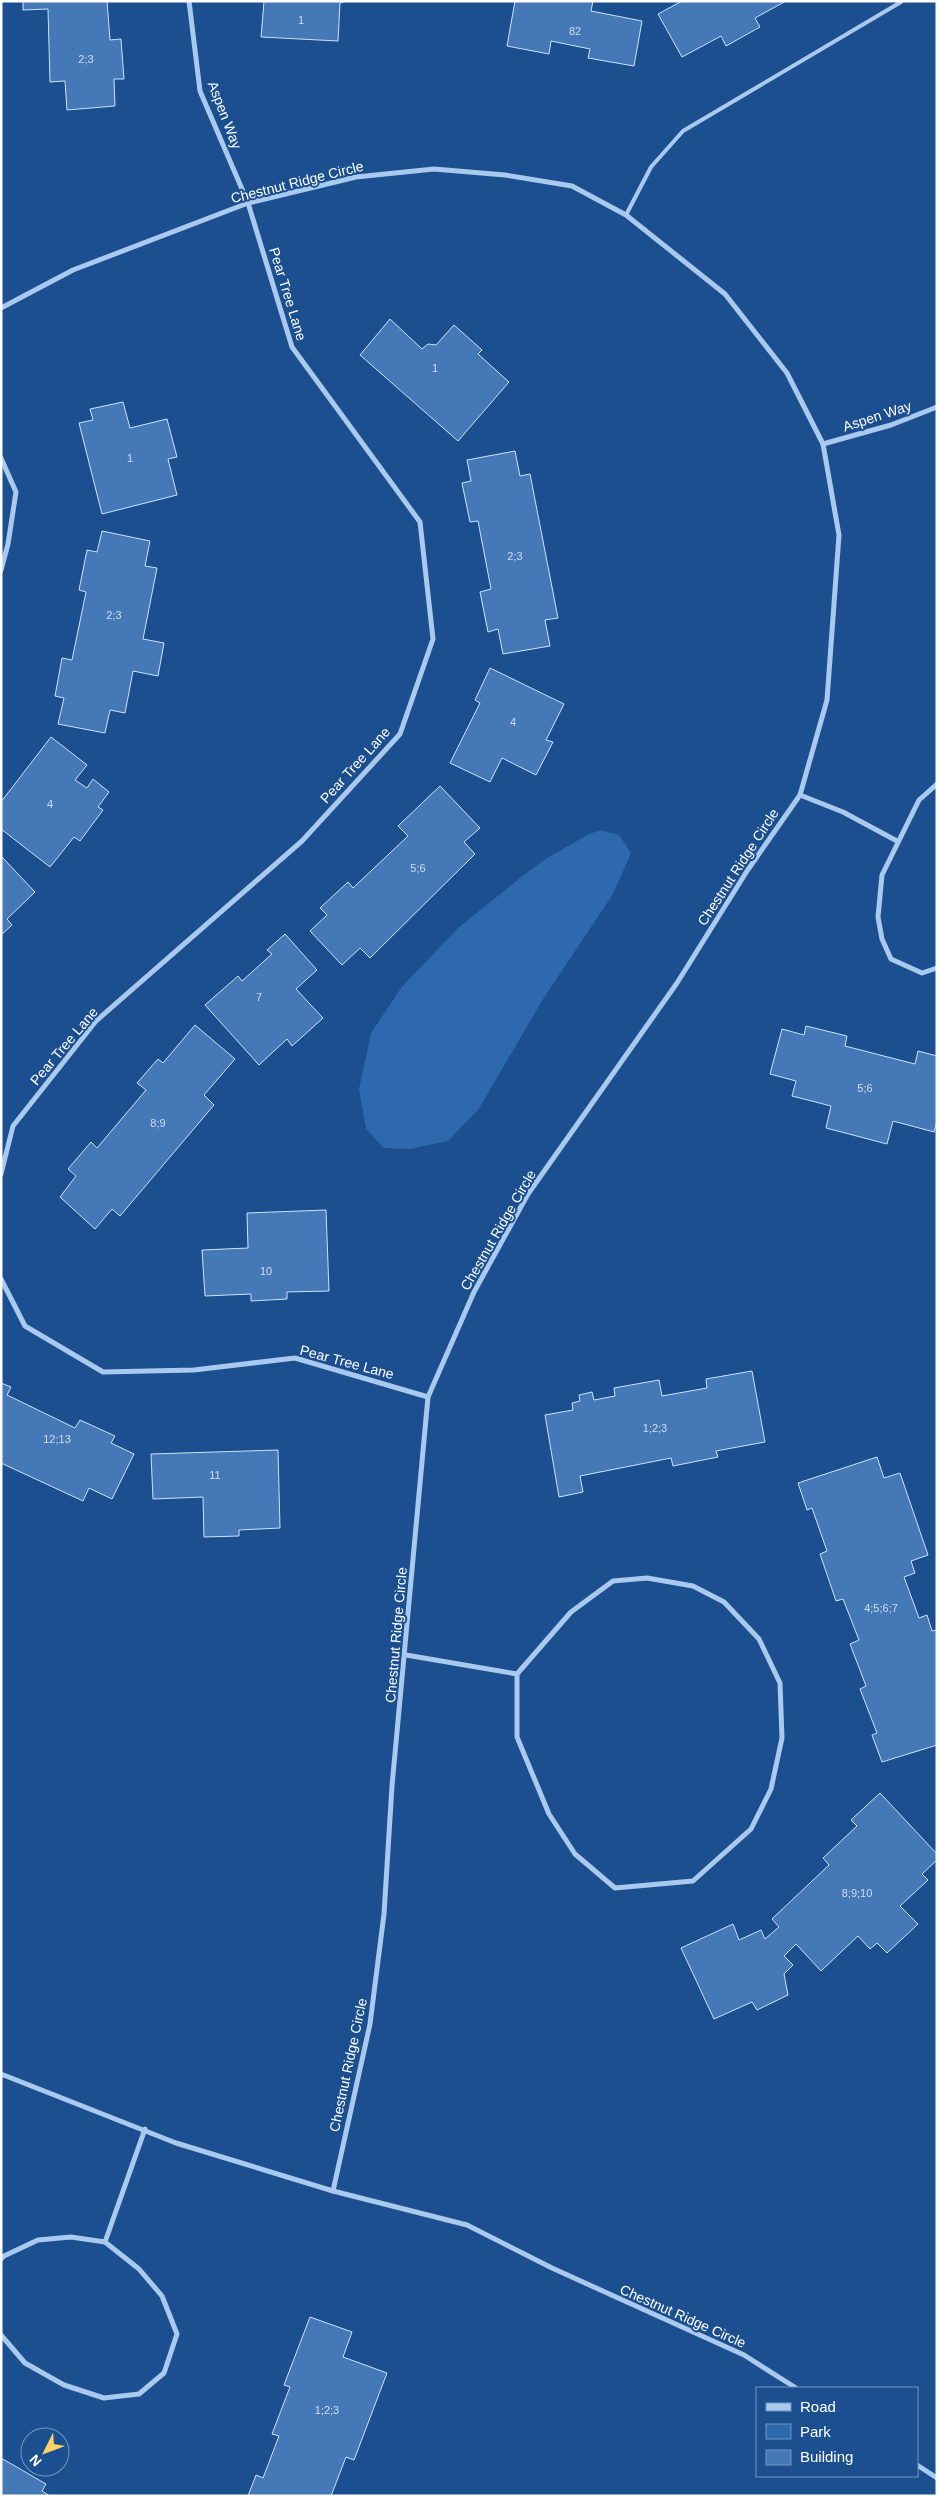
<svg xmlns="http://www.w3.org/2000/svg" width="938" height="2497" font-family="Arial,sans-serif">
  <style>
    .green { fill: #2e69ad }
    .building { fill: #4478b7; stroke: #cfe3fa }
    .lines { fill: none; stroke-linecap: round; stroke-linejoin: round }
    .lane { stroke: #a9c9ee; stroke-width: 4 }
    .street { stroke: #a9c9ee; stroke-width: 5 }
    .labels { text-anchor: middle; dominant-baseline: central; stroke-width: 4; stroke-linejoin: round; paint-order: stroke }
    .number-label { font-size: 11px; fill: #d0dded }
    .street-label { font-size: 14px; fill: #fff; stroke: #1b4f8f }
  </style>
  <rect width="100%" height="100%" fill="#1b4f8f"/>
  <polygon class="green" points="600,830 619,835 631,853 613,894 545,996 478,1110 448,1141 410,1149 384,1148 366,1129 359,1089 371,1033 401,988 458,928 525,874 547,858 587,835"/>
  <g class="building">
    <polygon points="23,1 107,1 110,40 121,39 124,79 114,79 115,106 67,110 65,81 50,82 48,9 23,10"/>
    <polygon points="264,1 347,1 340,3 338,41 261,37"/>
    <polygon points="515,1 593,1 591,11 642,21 634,66 588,58 590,49 551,41 549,54 507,46"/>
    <polygon points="682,1 786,1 755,18 760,27 726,46 721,36 682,57 658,14"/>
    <polygon points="390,319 422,349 428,344 436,345 454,325 482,350 478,354 509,382 458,441 360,355"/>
    <polygon points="123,402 130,428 167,419 177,457 168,459 177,495 102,514 79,423 93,420 90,409"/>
    <polygon points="515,451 520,476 530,474 558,618 545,620 550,646 503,654 498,629 488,632 480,592 491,589 478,521 470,522 462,483 471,481 467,460"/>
    <polygon points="102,531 150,541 145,566 157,568 143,639 164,643 158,676 133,671 125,713 110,710 105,733 58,724 64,698 55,696 62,658 72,660 86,592 79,590 87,550 97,552"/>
    <polygon points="490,668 564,704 546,740 553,742 536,775 502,758 490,782 450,763 480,703 475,700"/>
    <polygon points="51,737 87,765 75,780 87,788 93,779 109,792 98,807 103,810 80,841 74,837 50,867 1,829 1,802"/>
    <polygon points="440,786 480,828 464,842 475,854 370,958 360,948 342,965 310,931 327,915 320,908 348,882 353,888 408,836 398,826"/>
    <polygon points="1,856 35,892 7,919 12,925 1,935"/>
    <polygon points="285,934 317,970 296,989 323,1018 292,1046 287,1039 259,1065 205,1005 238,976 242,981 272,954 267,950"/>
    <polygon points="195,1025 235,1059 204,1095 214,1105 120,1216 112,1209 95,1229 60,1197 76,1176 68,1169 91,1142 97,1148 146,1090 137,1083 158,1059 163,1063"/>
    <polygon points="806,1026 847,1036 845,1046 915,1064 918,1051 937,1056 937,1121 934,1132 893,1121 887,1144 826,1128 831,1106 792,1096 796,1081 770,1074 782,1029 804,1035"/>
    <polygon points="326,1210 329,1291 287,1292 287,1299 251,1301 251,1294 205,1296 202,1250 248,1248 247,1213"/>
    <polygon points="752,1371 765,1442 716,1451 718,1457 673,1466 671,1458 580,1476 583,1492 559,1497 545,1415 573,1410 572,1403 580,1401 579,1395 592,1392 594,1400 615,1396 614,1388 659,1380 662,1396 707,1388 706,1379"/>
    <polygon points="1,1383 11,1387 7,1395 75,1428 80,1420 115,1436 111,1443 134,1454 112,1499 89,1488 83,1501 1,1463"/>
    <polygon points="278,1450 280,1528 239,1530 239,1536 204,1537 203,1497 153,1499 151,1454"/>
    <polygon points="877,1457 884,1478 900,1473 928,1555 911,1561 915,1573 904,1577 919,1618 927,1615 932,1631 937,1630 937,1745 882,1762 872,1735 877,1733 860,1689 866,1686 850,1644 859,1640 843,1599 836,1601 820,1554 827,1551 812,1508 807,1510 798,1483"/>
    <polygon points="880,1793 937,1854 937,1860 922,1874 928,1880 900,1906 918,1924 887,1953 877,1943 870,1949 858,1936 821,1971 796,1944 784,1956 793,1965 784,1974 788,1995 757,2010 752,2002 714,2019 681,1948 733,1924 739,1940 761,1930 765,1939 779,1927 772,1919 829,1865 823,1858 857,1826 851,1820"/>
    <polygon points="310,2317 352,2332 343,2357 387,2373 354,2460 346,2457 331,2496 248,2496 256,2475 263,2478 279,2436 272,2434 290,2387 284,2385"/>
    <polygon points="1,2458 46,2484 42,2491 50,2496 1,2496"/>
  </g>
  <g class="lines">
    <polyline class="lane" points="626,215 651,167 683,131 901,2"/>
    <g class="street">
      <polyline points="1,308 73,270 248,203 356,177 434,169 505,175 572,186 626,215 725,294 787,373 823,444 839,535 827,700 800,795 747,871 677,983 528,1194 474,1292 428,1397 392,1786 384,1914 370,2024 333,2191"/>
      <polyline points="823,444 891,425 937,407"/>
      <polyline points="1,458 16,492 8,544 1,570"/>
      <polyline points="937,784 919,800 882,875 878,917 882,939 891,959 922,973 937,968"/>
      <polyline points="800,795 843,812 897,841"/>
      <polyline points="1,1174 13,1126 96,1021 302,841 400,734 433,639 420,522 292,347 248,203 200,91 189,1"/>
      <polyline points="1,1279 25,1326 103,1372 194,1370 295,1358 428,1397"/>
      <polyline points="406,1655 517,1674 517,1737 549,1814 575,1854 615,1888 693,1881 751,1829 771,1789 782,1738 780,1683 759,1639 724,1602 693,1586 647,1578 613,1581 571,1612 517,1674"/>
      <polyline points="1,2074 176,2143 333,2191 467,2225 552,2268 744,2355 796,2388"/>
      <polyline points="105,2242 145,2129"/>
      <polyline points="1,2259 4,2256 38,2240 71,2237 105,2242 139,2269 162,2296 177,2334 164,2373 139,2394 104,2398 64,2385 25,2363 1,2335"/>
      <polyline points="917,2465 937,2478"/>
    </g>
  </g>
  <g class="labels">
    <g class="number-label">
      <text x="301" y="20">1</text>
      <text x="575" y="31">82</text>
      <text x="86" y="59">2;3</text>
      <text x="435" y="368">1</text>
      <text x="130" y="458">1</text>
      <text x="515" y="556">2;3</text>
      <text x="114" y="615">2;3</text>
      <text x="513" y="722">4</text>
      <text x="50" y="804">4</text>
      <text x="418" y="868">5;6</text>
      <text x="259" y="997">7</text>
      <text x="865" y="1088">5;6</text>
      <text x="158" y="1123">8;9</text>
      <text x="266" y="1271">10</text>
      <text x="655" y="1428">1;2;3</text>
      <text x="57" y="1439">12;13</text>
      <text x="215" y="1475">11</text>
      <text x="881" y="1608">4;5;6;7</text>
      <text x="857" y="1893">8;9;10</text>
      <text x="327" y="2410">1;2;3</text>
    </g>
    <g class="street-label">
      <text transform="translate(225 115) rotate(69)">Aspen Way</text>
      <text transform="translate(297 182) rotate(-14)">Chestnut Ridge Circle</text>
      <text transform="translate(288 294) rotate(73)">Pear Tree Lane</text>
      <text transform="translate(877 416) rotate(-18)">Aspen Way</text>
      <text transform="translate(355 765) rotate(-48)">Pear Tree Lane</text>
      <text transform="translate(738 867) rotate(-57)">Chestnut Ridge Circle</text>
      <text transform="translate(64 1046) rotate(-50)">Pear Tree Lane</text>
      <text transform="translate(498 1230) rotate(-60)">Chestnut Ridge Circle</text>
      <text transform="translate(347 1362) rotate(15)">Pear Tree Lane</text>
      <text transform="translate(396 1635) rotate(-85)">Chestnut Ridge Circle</text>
      <text transform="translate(348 2065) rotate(-78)">Chestnut Ridge Circle</text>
      <text transform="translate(683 2316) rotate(24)">Chestnut Ridge Circle</text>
    </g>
  </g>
  <rect width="938" height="2497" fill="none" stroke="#ffffff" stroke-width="5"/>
  <rect x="756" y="2387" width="162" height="90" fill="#1b4f8f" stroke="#7695bc"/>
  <rect x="766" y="2403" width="25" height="8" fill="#a9c9ee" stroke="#7695bc"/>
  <text x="800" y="2412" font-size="15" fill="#ffffff">Road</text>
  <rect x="766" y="2424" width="25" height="15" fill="#2e69ad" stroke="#7695bc"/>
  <text x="800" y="2437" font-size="15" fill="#ffffff">Park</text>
  <rect x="766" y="2450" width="25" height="15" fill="#4478b7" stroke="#7695bc"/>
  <text x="800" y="2462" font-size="15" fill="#ffffff">Building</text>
  <g transform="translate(45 2452) rotate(228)"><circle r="24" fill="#1b4f8f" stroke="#7695bc"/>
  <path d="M0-4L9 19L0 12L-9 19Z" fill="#ffd166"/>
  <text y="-8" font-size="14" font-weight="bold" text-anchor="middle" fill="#ffffff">N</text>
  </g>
</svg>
